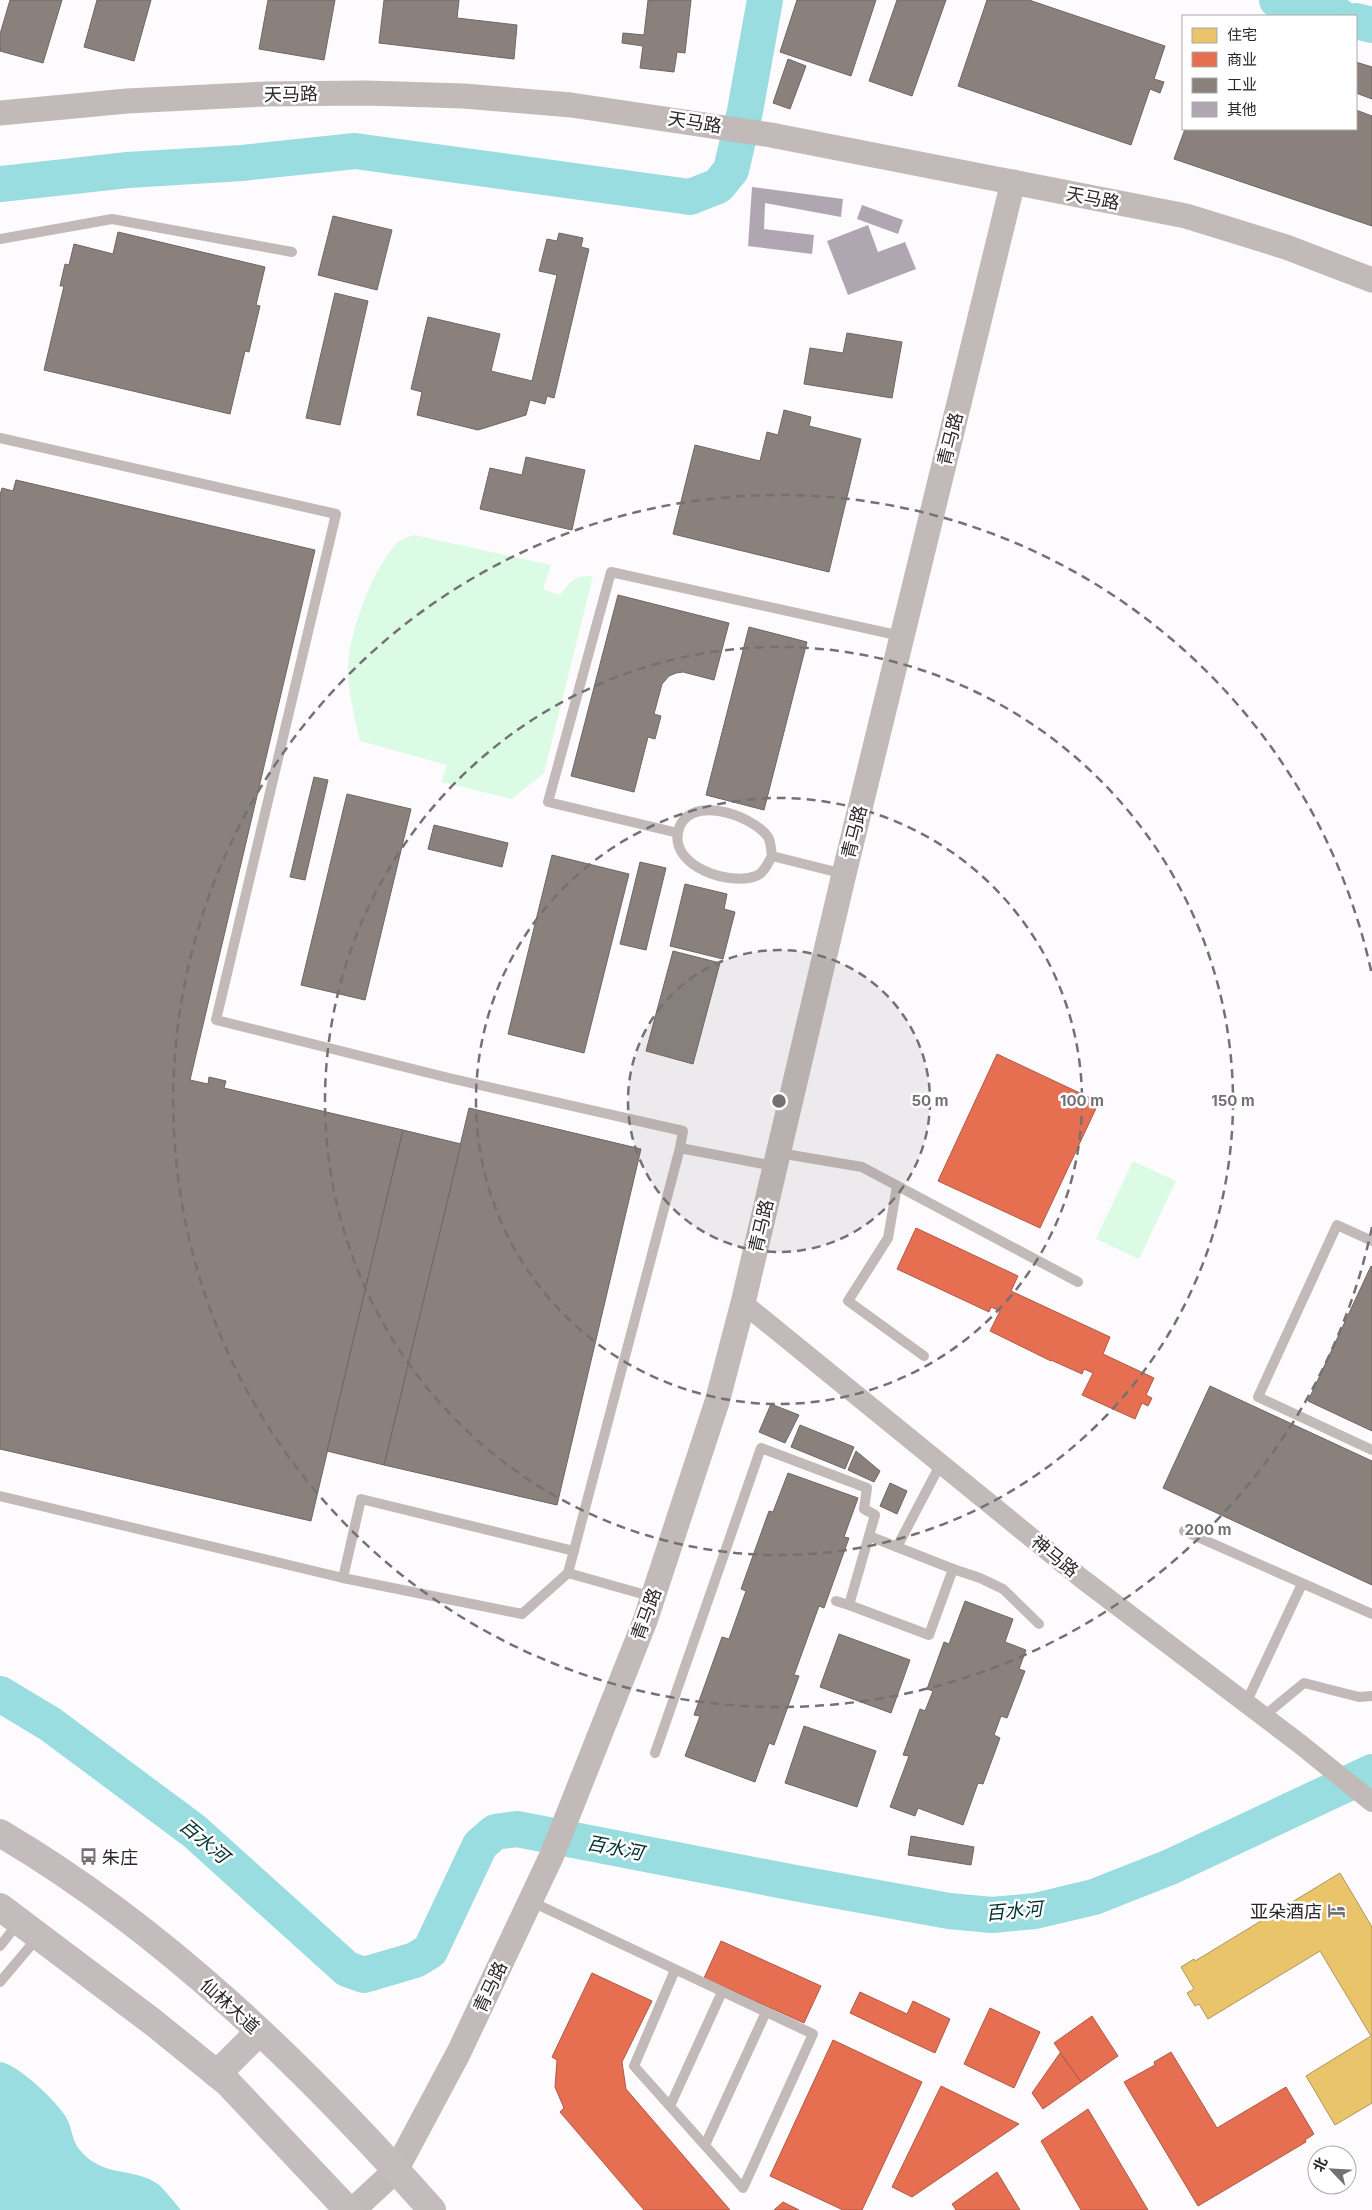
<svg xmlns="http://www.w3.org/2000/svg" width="1372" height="2210" font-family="Inter,'Noto Sans SC',sans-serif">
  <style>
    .green { fill: #dcfbe5 }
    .water { fill: #99dde0 }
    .homes { fill: #e9c46a; stroke: #b09557 }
    .shops { fill: #e76f51; stroke: #af5946 }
    .industry { fill: #8a817c; stroke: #6e6664 }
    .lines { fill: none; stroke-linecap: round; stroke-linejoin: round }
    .river { stroke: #99dde0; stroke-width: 36 }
    .building { fill: #afa6b1 }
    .service { stroke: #c2bab8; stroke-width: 10 }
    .minor { stroke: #c2bab8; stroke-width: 20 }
    .tertiary { stroke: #c2bab8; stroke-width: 25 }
    .primary { stroke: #c4bbbc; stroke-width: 28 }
    .ring { fill: none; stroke: #747174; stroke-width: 2.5; stroke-dasharray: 9 6 }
    .labels { text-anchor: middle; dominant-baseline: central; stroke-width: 5; stroke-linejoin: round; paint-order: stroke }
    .street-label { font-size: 18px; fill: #2b272b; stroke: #fff }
    .poi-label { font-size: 18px; fill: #2b272b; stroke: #fff; text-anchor: start }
    .water-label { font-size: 19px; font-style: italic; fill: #003032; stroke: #fff }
    .centre { fill: #747174; stroke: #fff; stroke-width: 2.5 }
    .ring-label { font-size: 15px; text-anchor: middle; font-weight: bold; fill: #747174; stroke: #fff; stroke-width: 5; stroke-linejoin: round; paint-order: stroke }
  </style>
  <rect width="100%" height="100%" fill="#fdfbfd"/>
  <g class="green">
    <path d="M414,535L551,565L543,589L560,595C572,580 572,576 593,576L544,773L512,799L441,782L447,765L360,741C354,714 345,683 349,654C354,622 374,567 397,543C401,539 409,537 414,535Z"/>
    <polygon points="1133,1161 1176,1181 1139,1259 1096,1239"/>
  </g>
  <path class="water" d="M0,2062C17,2063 57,2102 66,2117C72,2127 72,2141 79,2149C103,2179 132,2166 158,2184C166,2191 174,2202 181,2210H0Z"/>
  <polygon class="homes" points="1340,1873 1372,1927 1372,2103 1335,2125 1306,2076 1371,2036 1320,1951 1208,2019 1199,2004 1195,2006 1187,1993 1194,1989 1181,1967 1194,1959 1195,1961"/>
  <g class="shops">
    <polygon points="997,1054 1099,1102 1040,1228 938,1181"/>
    <polygon points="916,1228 1018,1276 1011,1291 1110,1337 1103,1354 1154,1378 1146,1395 1152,1398 1148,1406 1142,1403 1135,1419 1082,1395 1093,1373 1084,1369 1082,1374 1051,1360 1051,1361 990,1331 1000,1311 991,1307 989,1312 897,1269"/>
    <polygon points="721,1941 821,1986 804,2023 704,1978"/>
    <polygon points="592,1973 652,2001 622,2062 626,2089 730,2210 644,2210 560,2112 564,2108 555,2087 557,2060 552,2057"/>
    <polygon points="860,1992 907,2014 913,2001 950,2019 935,2053 850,2013"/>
    <polygon points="990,2008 1040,2032 1014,2088 964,2064"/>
    <polygon points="1092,2016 1118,2056 1081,2082 1054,2043"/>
    <polygon points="833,2040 922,2082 862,2210 843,2210 770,2176"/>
    <polygon points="1171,2052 1217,2128 1286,2087 1314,2134 1305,2140 1306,2142 1198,2206 1124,2082 1155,2065 1154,2062"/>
    <polygon points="1060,2053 1081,2082 1043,2109 1032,2093"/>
    <polygon points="941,2086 1019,2124 912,2197 892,2187"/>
    <polygon points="1088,2109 1148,2210 1081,2210 1041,2141"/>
    <polygon points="997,2172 1020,2210 956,2210 952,2204"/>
    <polygon points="783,2202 799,2210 774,2210"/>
  </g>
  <g class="industry">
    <polygon points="10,0 62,0 43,63 0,51 0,34"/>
    <polygon points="97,0 151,0 134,61 84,47"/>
    <polygon points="268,0 335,0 324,60 259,49"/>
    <polygon points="384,0 459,0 457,18 517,25 514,59 379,43"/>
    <polygon points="648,0 691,0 685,53 677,52 674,72 640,68 643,46 622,43 623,33 644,35"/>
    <polygon points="797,0 876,0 851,76 780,52"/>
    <polygon points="897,0 946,0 912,96 869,81"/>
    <polygon points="987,0 1029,0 1165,46 1154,79 1164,82 1160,93 1150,89 1131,145 958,86"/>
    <polygon points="788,59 806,66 790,109 773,103"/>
    <polygon points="1356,62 1372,67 1372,99 1356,93"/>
    <polygon points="1356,110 1372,116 1372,226 1174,159 1185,129 1356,129"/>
    <polygon points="333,216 392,230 377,290 318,275"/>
    <polygon points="118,232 265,267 256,305 260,306 249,352 245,351 230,414 44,370 64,286 60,286 65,264 69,265 74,244 113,254"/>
    <polygon points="559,233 583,238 581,247 589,249 554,398 547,396 545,404 530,400 526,415 478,430 417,415 422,392 411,389 428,317 500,334 491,371 532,381 557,275 539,271 547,239 557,241"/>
    <polygon points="335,293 368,301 340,425 306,418"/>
    <polygon points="847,333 902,342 892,398 804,384 810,348 843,353"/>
    <polygon points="784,410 811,417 809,426 861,439 829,572 673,534 695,445 760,461 767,432 778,435"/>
    <polygon points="526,457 585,470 572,530 480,509 490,468 522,475"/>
    <polygon points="16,480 315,550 190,1080 208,1084 209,1077 226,1081 224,1088 403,1130 311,1521 0,1449 0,495 2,488 13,491"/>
    <polygon points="618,595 729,623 714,680 683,672 676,673 669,676 662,684 654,714 661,716 655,739 648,737 634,792 571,776"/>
    <polygon points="749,627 807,642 764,810 706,795"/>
    <polygon points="314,777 328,780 305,880 290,877"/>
    <polygon points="347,794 411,809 365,1000 301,985"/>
    <polygon points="434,825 508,843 502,867 428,849"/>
    <polygon points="552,855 629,874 584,1053 508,1034"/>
    <polygon points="640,862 666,868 646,950 620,944"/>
    <polygon points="685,884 727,894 724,909 735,912 723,959 670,946"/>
    <polygon points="673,951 720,963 693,1064 646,1051"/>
    <polygon points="469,1108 641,1149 557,1505 384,1465"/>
    <polygon points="403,1130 461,1144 384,1465 327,1451"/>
    <polygon points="1371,1266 1372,1267 1372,1431 1308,1401"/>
    <polygon points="1210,1386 1372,1461 1372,1585 1163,1488"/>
    <polygon points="771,1404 799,1415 785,1443 759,1432"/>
    <polygon points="800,1425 854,1447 845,1469 791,1447"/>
    <polygon points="856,1451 880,1471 874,1482 848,1470"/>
    <polygon points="788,1473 858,1498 844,1537 849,1538 824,1608 819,1606 794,1675 799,1676 774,1745 769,1743 755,1782 685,1756 700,1716 694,1715 722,1637 729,1639 746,1591 741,1589 769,1511 773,1512"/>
    <polygon points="890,1483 907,1491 897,1514 880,1506"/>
    <polygon points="965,1601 1013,1619 1005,1642 1026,1650 1019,1669 1025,1671 1007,1718 1001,1716 994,1735 1000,1738 983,1784 978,1783 963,1825 918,1808 915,1816 890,1807 909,1756 903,1755 920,1709 925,1711 933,1691 927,1689 944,1642 949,1644"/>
    <polygon points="839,1634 910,1660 891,1713 820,1687"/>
    <polygon points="804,1726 876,1751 857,1807 785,1783"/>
    <polygon points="911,1836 974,1847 971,1865 908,1855"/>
  </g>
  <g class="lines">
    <g class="river">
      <polyline points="1277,0 1339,16"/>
      <polyline points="1356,21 1372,25"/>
      <polyline points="0,184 128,170 242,163 355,151 690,197 718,186 731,170 745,111 765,0"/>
      <polyline points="0,1694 50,1724 194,1831 347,1969 364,1975 415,1960 430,1951 480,1845 495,1832 517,1829 795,1883 949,1911 992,1915 1035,1911 1094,1897 1170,1867 1372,1772"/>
    </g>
  </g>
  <g class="building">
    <polygon points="752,187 843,199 841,217 765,203 764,229 814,235 812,254 748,246"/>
    <polygon points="862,205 903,220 898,234 857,219"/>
    <polygon points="868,225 878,252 905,242 916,269 848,295 827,241"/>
  </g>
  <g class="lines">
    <g class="service">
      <polyline points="0,239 112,219 292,252"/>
      <polyline points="0,438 336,514 216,1020 449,1078 683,1131 680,1148 774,1166"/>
      <polyline points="678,833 548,802 611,572 901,636"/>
      <path d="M772,856C768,863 764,873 756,876C730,886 671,867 678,832C686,793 752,814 768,837C771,842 771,850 772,856L844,874"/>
      <polyline points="779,1153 862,1167 1078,1282"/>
      <polyline points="897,1186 888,1238 848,1301 924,1356"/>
      <polyline points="1372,1241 1337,1225 1258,1397 1372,1450"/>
      <polyline points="0,1496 343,1578 522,1614 568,1573 653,1597"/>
      <polyline points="1184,1531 1372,1614"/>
      <polyline points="897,1547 940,1465"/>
      <polyline points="953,1569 980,1578 1003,1589 1039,1624"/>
      <polyline points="568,1573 680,1148"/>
      <polyline points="343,1578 361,1499 574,1551"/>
      <polyline points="849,1605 929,1635 953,1569 869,1536"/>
      <polyline points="1246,1703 1302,1584"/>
      <polyline points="1264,1716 1304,1683 1359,1697 1372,1696"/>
      <polyline points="655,1753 761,1448 867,1488 864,1509 875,1515 849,1605 836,1601"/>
      <polyline points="530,1901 813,2034 743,2188 634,2066 675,1970"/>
      <polyline points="0,1946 19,1922"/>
      <polyline points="0,1982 38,1937"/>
      <polyline points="670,2106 722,1992"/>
      <polyline points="705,2145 766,2012"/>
    </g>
    <polyline class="minor" points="743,1303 1081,1578 1300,1744 1372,1802"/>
    <g class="tertiary">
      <polyline points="0,113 127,101 266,94 366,93 464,96 571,105 771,135 1186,216 1286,247 1372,280"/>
      <polyline points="353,2210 396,2170 459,2052 552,1855 645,1621 717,1402 743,1303 844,874 1013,182"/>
    </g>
    <g class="primary">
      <path d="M0,1833C165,1930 306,2068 432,2210"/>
      <polyline points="0,1907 154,2023 228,2083 348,2210"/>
      <polyline points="217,2074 259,2032"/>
    </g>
  </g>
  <circle cx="779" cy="1101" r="151" fill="#747174" fill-opacity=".12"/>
  <g class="ring">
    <circle cx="779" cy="1101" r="151"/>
    <circle cx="779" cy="1101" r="303"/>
    <circle cx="779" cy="1101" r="454"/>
    <path d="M1372 1227A606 606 0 1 1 1372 975"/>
  </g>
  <defs>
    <symbol id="bus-bare" viewBox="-9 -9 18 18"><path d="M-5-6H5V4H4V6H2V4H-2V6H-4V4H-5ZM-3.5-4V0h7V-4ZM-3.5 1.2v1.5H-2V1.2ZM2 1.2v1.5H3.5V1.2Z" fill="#747174" stroke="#fff" stroke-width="2.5" paint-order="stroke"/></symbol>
    <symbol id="hotel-bare" viewBox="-9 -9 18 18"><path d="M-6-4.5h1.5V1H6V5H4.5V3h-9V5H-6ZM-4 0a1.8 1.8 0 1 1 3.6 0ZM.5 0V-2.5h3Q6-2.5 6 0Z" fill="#747174" stroke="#fff" stroke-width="2.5" paint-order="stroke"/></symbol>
  </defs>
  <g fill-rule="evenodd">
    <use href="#bus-bare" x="76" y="1844" width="25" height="25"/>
    <use href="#hotel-bare" x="1324" y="1898" width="25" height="25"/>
  </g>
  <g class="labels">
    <g class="street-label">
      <text transform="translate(291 94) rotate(-1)">天马路</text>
      <text transform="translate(695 122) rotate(9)">天马路</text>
      <text transform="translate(1093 198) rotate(11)">天马路</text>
      <text transform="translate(950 439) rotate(-76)">青马路</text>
      <text transform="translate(854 832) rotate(-76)">青马路</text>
      <text transform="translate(761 1226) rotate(-77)">青马路</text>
      <text transform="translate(1055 1556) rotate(39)">神马路</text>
      <text transform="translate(646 1614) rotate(-70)">青马路</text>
      <text transform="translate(490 1987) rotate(-65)">青马路</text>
      <text transform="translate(230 2006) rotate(42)">仙林大道</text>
    </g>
    <g class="poi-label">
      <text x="102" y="1857">朱庄</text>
      <text x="1322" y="1911" text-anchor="end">亚朵酒店</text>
    </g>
    <g class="water-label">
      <text transform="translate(204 1841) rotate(40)">百水河</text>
      <text transform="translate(615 1848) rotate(11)">百水河</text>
      <text transform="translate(1014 1911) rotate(-5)">百水河</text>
    </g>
  </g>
  <circle cx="779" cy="1101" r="8" class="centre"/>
  <g class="ring-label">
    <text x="930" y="1106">50 m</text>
    <text x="1082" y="1106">100 m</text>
    <text x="1233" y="1106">150 m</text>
    <text x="1208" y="1535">200 m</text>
  </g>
  <rect x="1182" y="15" width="175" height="115" fill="#ffffff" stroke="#aaa9aa"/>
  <rect x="1192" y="28" width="25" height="15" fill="#e9c46a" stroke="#aaa9aa"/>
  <text x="1227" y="40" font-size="15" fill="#2b272b">住宅</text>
  <rect x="1192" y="52" width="25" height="15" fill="#e76f51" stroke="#aaa9aa"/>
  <text x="1227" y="65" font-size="15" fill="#2b272b">商业</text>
  <rect x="1192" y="78" width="25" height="15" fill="#8a817c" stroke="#aaa9aa"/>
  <text x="1227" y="90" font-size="15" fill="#2b272b">工业</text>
  <rect x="1192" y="102" width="25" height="15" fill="#afa6b1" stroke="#aaa9aa"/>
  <text x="1227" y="115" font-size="15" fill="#2b272b">其他</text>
  <g transform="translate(1332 2170) rotate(295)"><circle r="24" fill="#ffffff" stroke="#aaa9aa"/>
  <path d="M0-4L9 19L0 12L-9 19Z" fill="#747174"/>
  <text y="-8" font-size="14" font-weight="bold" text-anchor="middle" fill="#2b272b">北</text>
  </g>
</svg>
